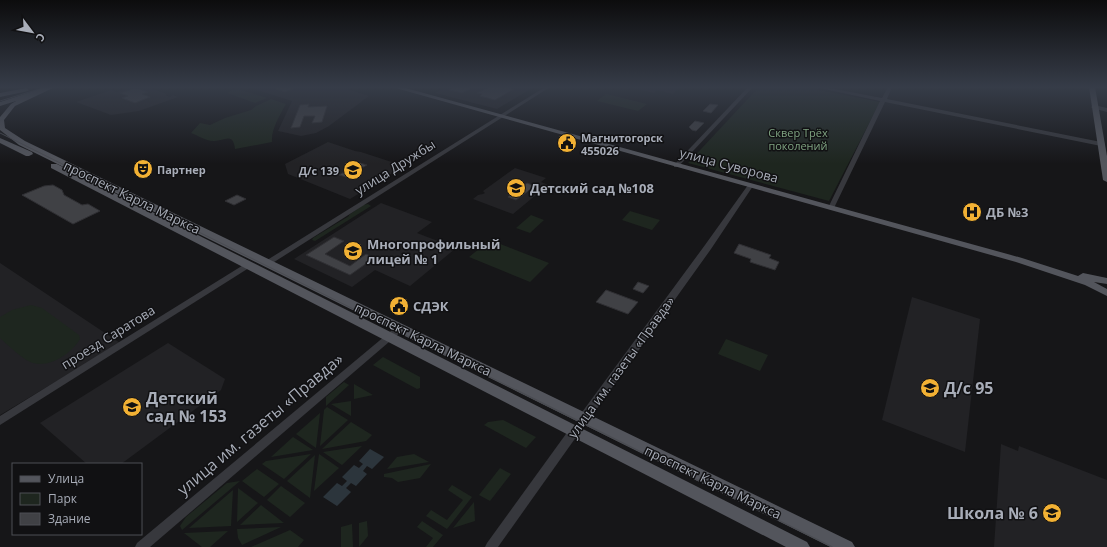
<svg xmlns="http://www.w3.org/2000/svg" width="1107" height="547" font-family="'Open Sans',sans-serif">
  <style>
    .built { fill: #222225 }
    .green { fill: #1e261f }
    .water { fill: #2c353c }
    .building { fill: #404145; stroke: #303034 }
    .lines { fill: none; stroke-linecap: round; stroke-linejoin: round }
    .minor { fill: #37383d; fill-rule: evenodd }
    .major { fill: #53555c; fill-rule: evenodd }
    .tram-far1 { stroke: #4a4c52; stroke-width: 1 }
    .tram { stroke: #4a4c52; stroke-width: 1.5 }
    .labels { text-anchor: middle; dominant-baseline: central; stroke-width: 3; stroke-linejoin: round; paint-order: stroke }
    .far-park-label { font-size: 11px; fill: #7fa381; stroke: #111113 }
    .far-poi-label { font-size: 11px; font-weight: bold; fill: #a8adb8; stroke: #111113; text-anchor: start }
    .street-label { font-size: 13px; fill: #a8adb8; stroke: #111113 }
    .poi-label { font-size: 13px; font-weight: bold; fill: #a8adb8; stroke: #111113; text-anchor: start }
    .near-poi-label { font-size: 16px; font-weight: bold; fill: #a8adb8; stroke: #111113; text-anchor: start }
    .near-street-label { font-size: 16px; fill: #a8adb8; stroke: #111113 }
  </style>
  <rect width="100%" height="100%" fill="#161618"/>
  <g class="built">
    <polygon points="131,87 147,87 167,94 165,95 170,97 173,95 178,97 139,111 111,115 76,102 111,90 117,92"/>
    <polygon points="248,87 351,87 347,89 369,96 329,126 316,133 301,136 278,131 292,101"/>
    <polygon points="447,87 534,87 497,109 435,93"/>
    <polygon points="634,87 680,87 673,94 657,90 654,93 632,88"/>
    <polygon points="328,142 355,151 361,152 404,166 350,199 288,174 285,164"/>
    <polygon points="515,168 546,178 541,182 548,185 513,214 473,199 478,195 483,194 485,193 483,191"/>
    <polygon points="381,203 432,222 417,233 456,248 410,286 375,270 352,287 294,259"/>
    <polygon points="0,263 120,343 0,415"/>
    <polygon points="912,297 980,319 965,452 882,420"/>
    <polygon points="168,343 225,379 221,390 121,464 87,464 40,423"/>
    <polygon points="1001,444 1018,451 1019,446 1107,480 1107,547 994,547"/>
  </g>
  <g class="green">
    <polygon points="759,87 804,87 880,102 829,201 688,163"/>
    <polygon points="233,89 239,89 267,98 255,103 227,93"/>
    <polygon points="606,94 607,94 647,104 638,111 597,101"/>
    <path d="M271,99L286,104C280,115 271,129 272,142L235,149C233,131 223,142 213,141C206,141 197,135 191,133L200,123L210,125L225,118L251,110L256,106Z"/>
    <polygon points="368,204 371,206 315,241 312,240 313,238 349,216 349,215 363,205"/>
    <polygon points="630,211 660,220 652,230 622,220"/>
    <polygon points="531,215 544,220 530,233 516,228"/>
    <polygon points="490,240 549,263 530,282 469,257"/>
    <path d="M31,305L42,308L79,335L80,339C72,353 50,368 33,363C23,360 8,345 0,338V317L12,310Z"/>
    <polygon points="726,339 768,355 760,371 718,354"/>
    <polygon points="383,357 420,377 420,388 417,389 373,365"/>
    <polygon points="344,382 349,385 326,406 326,397"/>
    <polygon points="354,384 373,395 354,399"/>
    <polygon points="351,401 351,416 331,404"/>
    <polygon points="327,407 348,420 320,446 324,410"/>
    <polygon points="320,413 316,448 296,434"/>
    <polygon points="503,420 536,437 526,448 484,425 488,422"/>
    <polygon points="351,422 372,435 366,441 322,449"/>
    <polygon points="293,437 313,450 271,457"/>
    <polygon points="362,446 342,465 323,452"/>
    <polygon points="311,454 284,479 262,464 266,461"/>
    <polygon points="319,454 339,468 314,491"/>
    <polygon points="414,454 429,462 387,469 397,457"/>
    <polygon points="315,455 310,498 287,481"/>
    <polygon points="431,464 420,478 398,482 392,478 384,477 384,474"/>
    <polygon points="500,468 511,474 490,501 479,495"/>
    <polygon points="257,469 279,484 264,497 242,481"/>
    <polygon points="240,481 182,530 180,526 186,517 227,483"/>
    <polygon points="452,485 472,497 447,529 426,516 431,510 447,520 463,500 448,490"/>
    <polygon points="281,486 305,503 290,517 267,500"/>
    <polygon points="238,488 258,503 237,522"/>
    <polygon points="233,490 231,526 189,528"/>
    <polygon points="474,502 475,521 453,528"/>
    <polygon points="261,505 284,523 240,525"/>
    <polygon points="367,521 368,536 359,547 359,523"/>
    <polygon points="422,521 443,535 433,547 426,547 433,538 417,527"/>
    <polygon points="352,524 353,547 341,547 341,527"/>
    <polygon points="281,527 242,545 238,538 237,529"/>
    <polygon points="290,530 304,540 298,547 251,547"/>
    <polygon points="228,531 210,547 202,547 184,533"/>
  </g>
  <polygon class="water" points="370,449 384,457 372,469 367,466 363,471 367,474 356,486 351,483 346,488 351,492 337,506 323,497 337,483 342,486 347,481 342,477 354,465 359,468 363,464 359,461"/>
  <g class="building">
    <polygon points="271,87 297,87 285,92"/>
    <polygon points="455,87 474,87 462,93 449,90"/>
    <polygon points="489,87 508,87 514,89 495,100 480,96 482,94 477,93"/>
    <polygon points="136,88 148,92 142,94 150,97 135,103 122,98 128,96 120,93"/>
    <polygon points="309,104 308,107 327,106 322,122 312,123 315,116 304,116 300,127 291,128 300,105"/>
    <polygon points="710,104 718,105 711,113 703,111"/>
    <polygon points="695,121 704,123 696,131 692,130 689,127"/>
    <polygon points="360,163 367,165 346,177 339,175"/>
    <polygon points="527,183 535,186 516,200 508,197"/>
    <polygon points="53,185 62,190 64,195 82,205 88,204 100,211 73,224 22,195 44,186"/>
    <polygon points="237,195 246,199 234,205 225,201"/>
    <polygon points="334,237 344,241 325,254 350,266 366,254 374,258 350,275 306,255"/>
    <polygon points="739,244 771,255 769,258 779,262 775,270 750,262 751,259 734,253"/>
    <polygon points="638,282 649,286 643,293 633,289"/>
    <polygon points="606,290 638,302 628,314 596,302"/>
  </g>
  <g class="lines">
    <g class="minor">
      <polygon points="545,87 550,87 271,264 268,264 264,262"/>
      <polygon points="748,87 753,87 678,167 674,167 674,165"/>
      <polygon points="815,87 824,87 882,98 888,87 892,87 887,99 1101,142 1104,144 1101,146 885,102 834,208 831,210 828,208 880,101"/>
      <polygon points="1094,105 1107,108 1107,112 1092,108 1091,107"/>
      <polygon points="750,184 753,186 711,249 588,421 584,422 580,421 579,418 580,415 705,245 748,185"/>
      <polygon points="245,264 248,264 252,266 0,425 0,416"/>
      <polygon points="400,325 403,326 404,328 403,330 150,547 135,547 137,543 397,326"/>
      <polygon points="575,426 579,427 580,430 579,433 498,547 485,547 487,543 571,427"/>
    </g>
    <g class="major">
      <polygon points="46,87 55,87 15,106 4,120 5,128 25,141 852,542 855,547 831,547 19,145 0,130 0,117 11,104 16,101 0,106 0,102"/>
      <polygon points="392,87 402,87 1022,258 1078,276 1083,273 1107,278 1107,284 1094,282 1107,289 1107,296 1085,285 1016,262"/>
      <polygon points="1089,87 1095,87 1107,156 1107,182 1103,180"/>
      <polygon points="26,88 29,90 28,91 0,97 0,93"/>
      <polygon points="0,138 32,152 33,154 29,156 26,156 0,143"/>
      <polygon points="51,164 57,164 807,542 810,547 786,547 51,168"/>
    </g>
    <g class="tram-far1">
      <polyline points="0,101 46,87"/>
      <polyline points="0,133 518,391"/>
    </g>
    <polyline class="tram" points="516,390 832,547"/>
  </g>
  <linearGradient id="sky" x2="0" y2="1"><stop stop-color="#0c0c0d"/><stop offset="0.53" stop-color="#363c48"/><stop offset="1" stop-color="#363c48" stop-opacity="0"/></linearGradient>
  <rect width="1107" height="164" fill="url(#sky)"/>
  <defs>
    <symbol id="civic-disc" viewBox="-11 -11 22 22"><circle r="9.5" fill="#f2b134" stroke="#111113"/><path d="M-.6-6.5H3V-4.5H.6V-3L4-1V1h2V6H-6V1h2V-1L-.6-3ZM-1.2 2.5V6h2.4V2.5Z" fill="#111"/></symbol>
    <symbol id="theatre-disc" viewBox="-11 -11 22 22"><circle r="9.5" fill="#f2b134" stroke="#111113"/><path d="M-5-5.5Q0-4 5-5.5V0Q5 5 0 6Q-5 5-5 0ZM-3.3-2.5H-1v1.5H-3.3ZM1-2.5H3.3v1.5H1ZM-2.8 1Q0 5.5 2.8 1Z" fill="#111"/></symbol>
    <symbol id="school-disc" viewBox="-11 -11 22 22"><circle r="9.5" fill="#f2b134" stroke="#111113"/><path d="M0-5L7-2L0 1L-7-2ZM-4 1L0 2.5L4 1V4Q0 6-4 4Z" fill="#111"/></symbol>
    <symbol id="hospital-disc" viewBox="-11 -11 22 22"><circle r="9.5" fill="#f2b134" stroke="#111113"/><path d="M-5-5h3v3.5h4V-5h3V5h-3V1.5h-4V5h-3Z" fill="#111"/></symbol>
  </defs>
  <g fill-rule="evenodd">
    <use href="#civic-disc" x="556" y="132" width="22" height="22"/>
    <use href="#theatre-disc" x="132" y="158" width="22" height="22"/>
    <use href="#school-disc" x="342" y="159" width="22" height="22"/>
    <use href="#school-disc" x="505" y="177" width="22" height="22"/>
    <use href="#hospital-disc" x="961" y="201" width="22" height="22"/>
    <use href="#school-disc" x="342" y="240" width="22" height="22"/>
    <use href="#civic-disc" x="388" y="295" width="22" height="22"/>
    <use href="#school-disc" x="919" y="377" width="22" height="22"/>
    <use href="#school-disc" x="121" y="396" width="22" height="22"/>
    <use href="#school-disc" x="1041" y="502" width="22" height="22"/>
  </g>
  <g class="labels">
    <g class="far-park-label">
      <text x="798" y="132">Сквер Трёх<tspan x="798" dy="13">поколений</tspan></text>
    </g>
    <g class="far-poi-label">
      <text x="581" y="137">Магнитогорск<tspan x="581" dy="13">455026</tspan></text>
      <text x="157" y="169">Партнер</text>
      <text x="339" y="170" text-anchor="end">Д/с 139</text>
    </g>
    <g class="street-label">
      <text transform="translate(729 165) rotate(15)">улица Суворова</text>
      <text transform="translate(395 167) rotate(-32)">улица Дружбы</text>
      <text transform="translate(132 197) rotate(26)">проспект Карла Маркса</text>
      <text transform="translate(108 337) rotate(-32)">проезд Саратова</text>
      <text transform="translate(423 339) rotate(26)">проспект Карла Маркса</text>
      <text transform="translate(621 367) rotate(-54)">улица им. газеты «Правда»</text>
      <text transform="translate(713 482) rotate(26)">проспект Карла Маркса</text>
    </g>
    <g class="poi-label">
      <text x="530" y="188">Детский сад №108</text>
      <text x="986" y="212">ДБ №3</text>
      <text x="367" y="244">Многопрофильный<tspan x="367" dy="15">лицей № 1</tspan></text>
      <text x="413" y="306">СДЭК</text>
    </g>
    <g class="near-poi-label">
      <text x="944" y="388">Д/с 95</text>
      <text x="146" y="398">Детский<tspan x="146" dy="18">сад № 153</tspan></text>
      <text x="1038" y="513" text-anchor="end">Школа № 6</text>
    </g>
    <g class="near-street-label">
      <text transform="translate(260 424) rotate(-40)">улица им. газеты «Правда»</text>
    </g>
  </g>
  <rect x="12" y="463" width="130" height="72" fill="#111113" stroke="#4d4f55"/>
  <rect x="20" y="476" width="20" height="6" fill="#53555c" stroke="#4d4f55"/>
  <text x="48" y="483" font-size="12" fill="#a8adb8">Улица</text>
  <rect x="20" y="493" width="20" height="12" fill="#1e261f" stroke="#4d4f55"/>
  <text x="48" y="503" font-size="12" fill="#a8adb8">Парк</text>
  <rect x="20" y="513" width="20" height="12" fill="#404145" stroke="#4d4f55"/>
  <text x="48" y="523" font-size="12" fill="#a8adb8">Здание</text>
  <g transform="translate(32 32) rotate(122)" stroke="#111113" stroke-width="3" paint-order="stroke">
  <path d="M0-3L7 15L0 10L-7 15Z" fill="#a8adb8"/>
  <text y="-6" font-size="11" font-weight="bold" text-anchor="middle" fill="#a8adb8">С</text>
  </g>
</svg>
